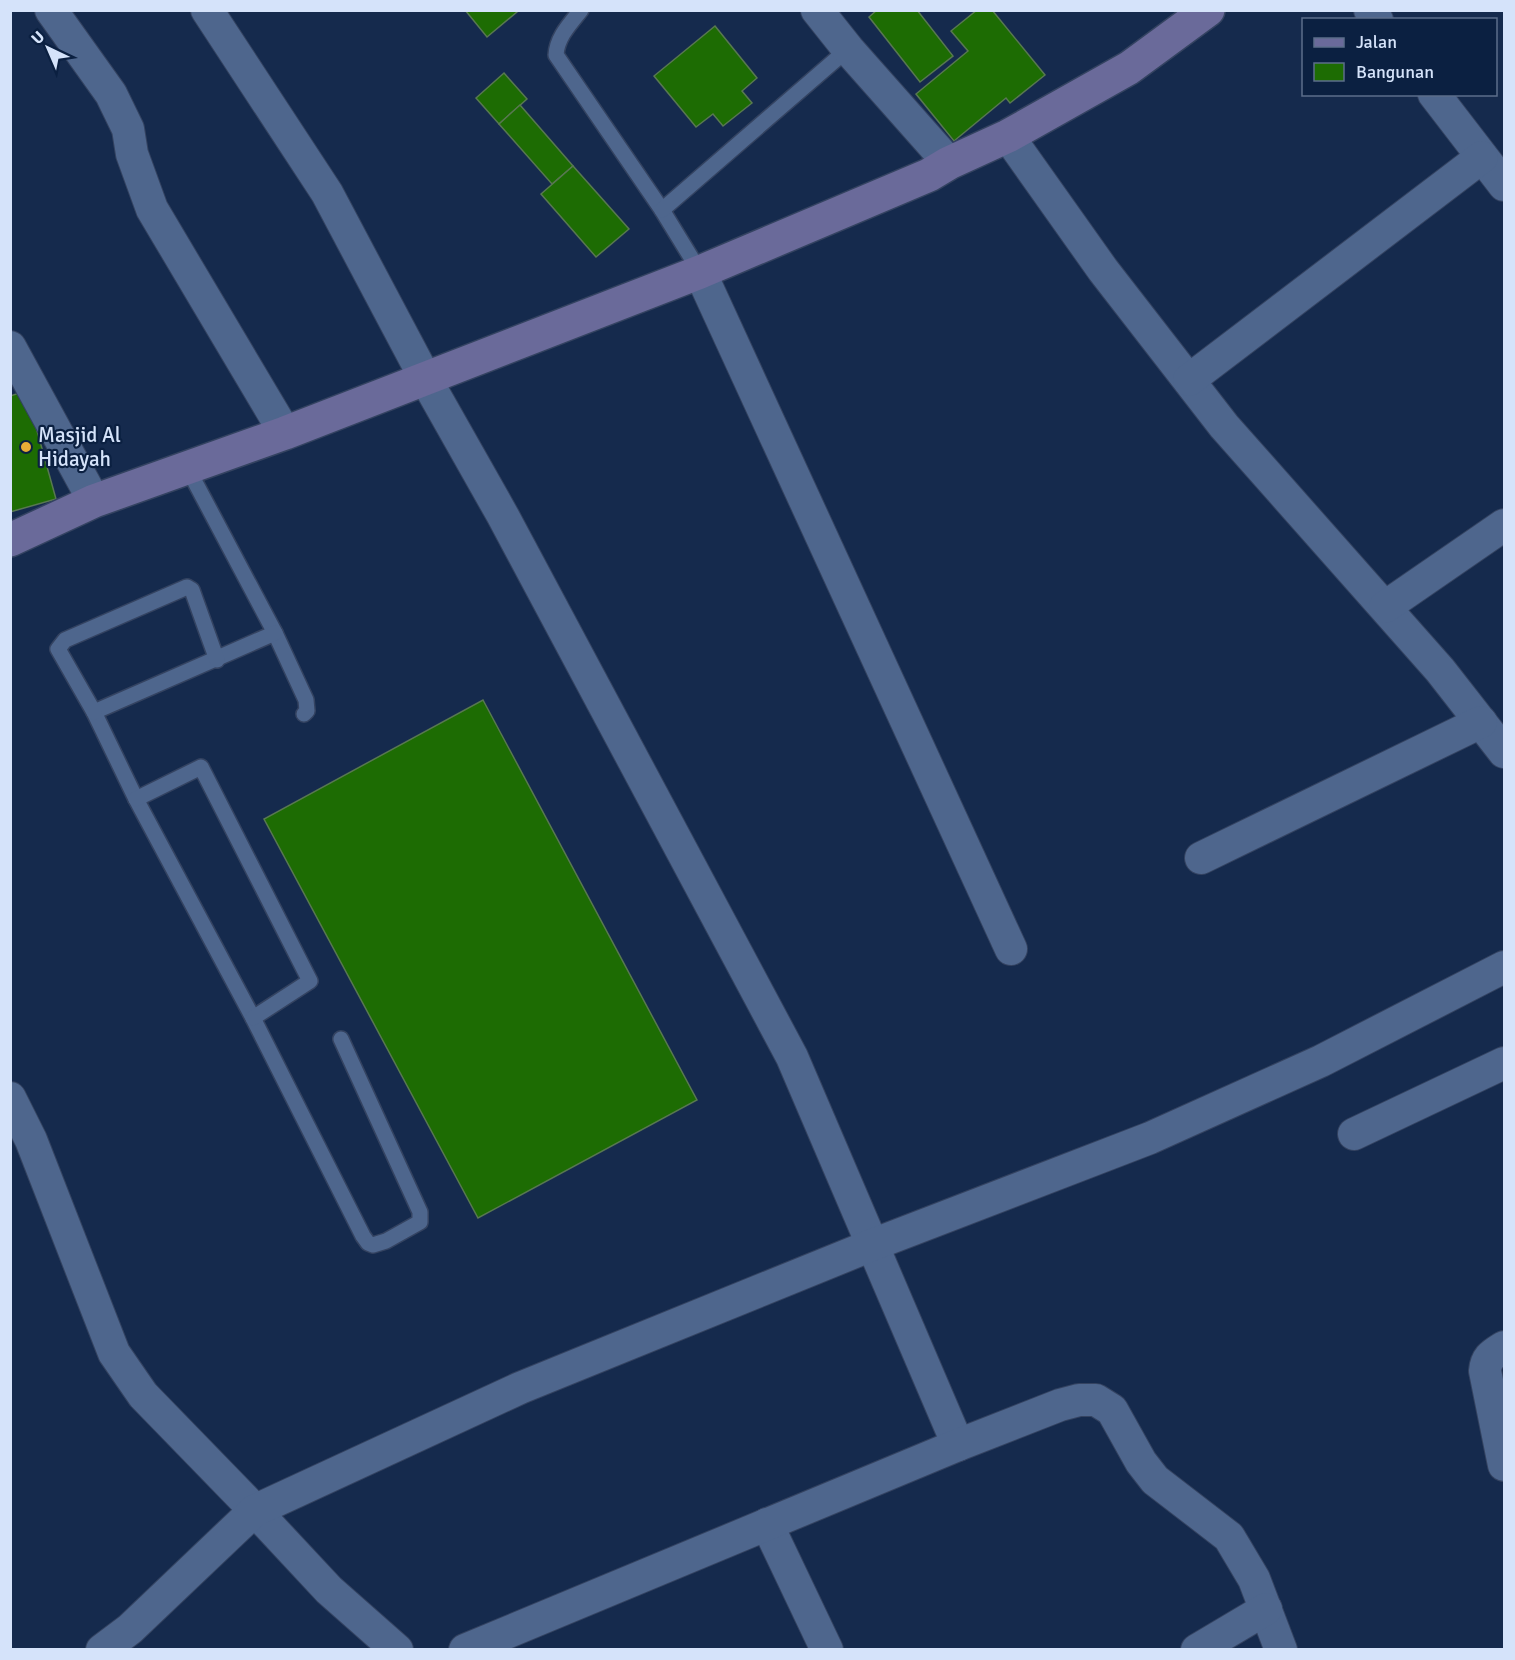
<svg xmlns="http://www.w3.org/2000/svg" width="1515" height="1660" font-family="Signika,sans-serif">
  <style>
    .building { fill: #1d6c03; stroke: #587851; stroke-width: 1.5 }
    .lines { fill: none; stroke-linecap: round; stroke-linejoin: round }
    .service-casing { stroke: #344361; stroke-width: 18 }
    .minor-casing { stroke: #344361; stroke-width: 34 }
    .secondary-casing { stroke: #344361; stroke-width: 36 }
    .service { stroke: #4e668d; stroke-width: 15 }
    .minor { stroke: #4e668d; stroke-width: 32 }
    .secondary { stroke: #6a6a9a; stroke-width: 33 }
    .poi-dot { fill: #e7ac36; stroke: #0b2041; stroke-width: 2 }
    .labels { text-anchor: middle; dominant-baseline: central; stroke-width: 4.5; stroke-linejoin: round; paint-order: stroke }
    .poi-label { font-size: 21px; fill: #d5e3fa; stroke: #0b2041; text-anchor: start }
  </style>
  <rect width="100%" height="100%" fill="#152a4d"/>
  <g class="building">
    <polygon points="465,10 515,10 517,12 487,37"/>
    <polygon points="877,10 917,10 953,56 920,82 869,17"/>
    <polygon points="977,10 992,10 1045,75 1010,103 1006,98 954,141 916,94 968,51 951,31"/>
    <polygon points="715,26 757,78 742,91 752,103 723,126 713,114 696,127 654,76"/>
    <polygon points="504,73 527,99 499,124 476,98"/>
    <polygon points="520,105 573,166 552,184 499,124"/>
    <polygon points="573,166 629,229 596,257 541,194"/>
    <polygon points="26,391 56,499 10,512 10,396"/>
    <polygon points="483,700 697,1100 478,1218 264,819"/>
  </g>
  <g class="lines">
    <defs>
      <g id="service">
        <path d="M581,10C570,24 557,37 556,55L662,210L700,272"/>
        <polyline points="662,210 848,49"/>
        <polyline points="187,467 275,633 306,700 307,711 304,714"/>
        <polyline points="275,633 94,712 136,799 253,1018 363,1236 368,1243 373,1245 386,1241 420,1222 420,1212 341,1039"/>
        <polyline points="94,712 58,649 65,640 187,587 192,590 217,660"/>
        <polyline points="136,799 201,767 310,981 253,1018"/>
      </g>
      <g id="minor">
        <polyline points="51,10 111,94 128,129 132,154 152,209 285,433"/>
        <polyline points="207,10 327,193 425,378 503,516 760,997 792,1057 958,1445"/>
        <polyline points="817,10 848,49 949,163"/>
        <polyline points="1370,10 1377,20"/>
        <polyline points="1434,94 1504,185"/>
        <polyline points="1008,136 1103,270 1224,426 1440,670 1504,752"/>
        <polyline points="700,272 1011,949"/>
        <polyline points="10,347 94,501"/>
        <polyline points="1189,380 1482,157"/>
        <polyline points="1385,607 1504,525"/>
        <polyline points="1201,858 1481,722"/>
        <polyline points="10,1098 31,1140 114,1353 143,1395 245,1500 329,1590 397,1650"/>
        <polyline points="1354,1134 1504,1063"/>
        <path d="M1504,1347C1493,1354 1486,1357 1485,1371L1504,1465"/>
        <polyline points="767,1524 827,1650"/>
        <polyline points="102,1650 130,1629 254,1511 520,1388 872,1245 1150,1138 1321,1061 1504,967"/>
        <polyline points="465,1650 958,1445 1060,1405 1079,1400 1096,1400 1112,1410 1141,1462 1155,1480 1229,1537 1254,1579 1281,1650"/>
        <polyline points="1197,1650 1266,1609"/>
      </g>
      <polyline id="secondary" points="10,540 94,501 285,433 700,272 929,175 949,163 1008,136 1129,68 1208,10"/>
    </defs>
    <use href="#service" class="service-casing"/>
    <use href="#minor" class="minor-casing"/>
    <use href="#secondary" class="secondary-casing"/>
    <use href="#service" class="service"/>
    <use href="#minor" class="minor"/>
    <use href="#secondary" class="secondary"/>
  </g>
  <circle class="poi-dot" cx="26" cy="447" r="6"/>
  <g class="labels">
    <g class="poi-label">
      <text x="38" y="435">Masjid Al<tspan x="38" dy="24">Hidayah</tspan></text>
    </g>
  </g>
  <rect width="1515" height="1660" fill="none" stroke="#d5e3fa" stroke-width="24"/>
  <rect x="1302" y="18" width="195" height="78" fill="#0b2041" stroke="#5c6e8b" stroke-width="1.5"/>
  <rect x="1314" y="38" width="30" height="9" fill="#6a6a9a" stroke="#5c6e8b" stroke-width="1.5"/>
  <text x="1356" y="48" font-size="18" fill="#d5e3fa">Jalan</text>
  <rect x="1314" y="63" width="30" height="18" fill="#1d6c03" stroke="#5c6e8b" stroke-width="1.5"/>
  <text x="1356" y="78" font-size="18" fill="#d5e3fa">Bangunan</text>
  <g transform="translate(48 48) rotate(316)" stroke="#0b2041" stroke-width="4.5" paint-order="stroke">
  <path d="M0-4.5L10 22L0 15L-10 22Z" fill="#d5e3fa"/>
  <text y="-9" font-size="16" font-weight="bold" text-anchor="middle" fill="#d5e3fa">U</text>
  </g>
</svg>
